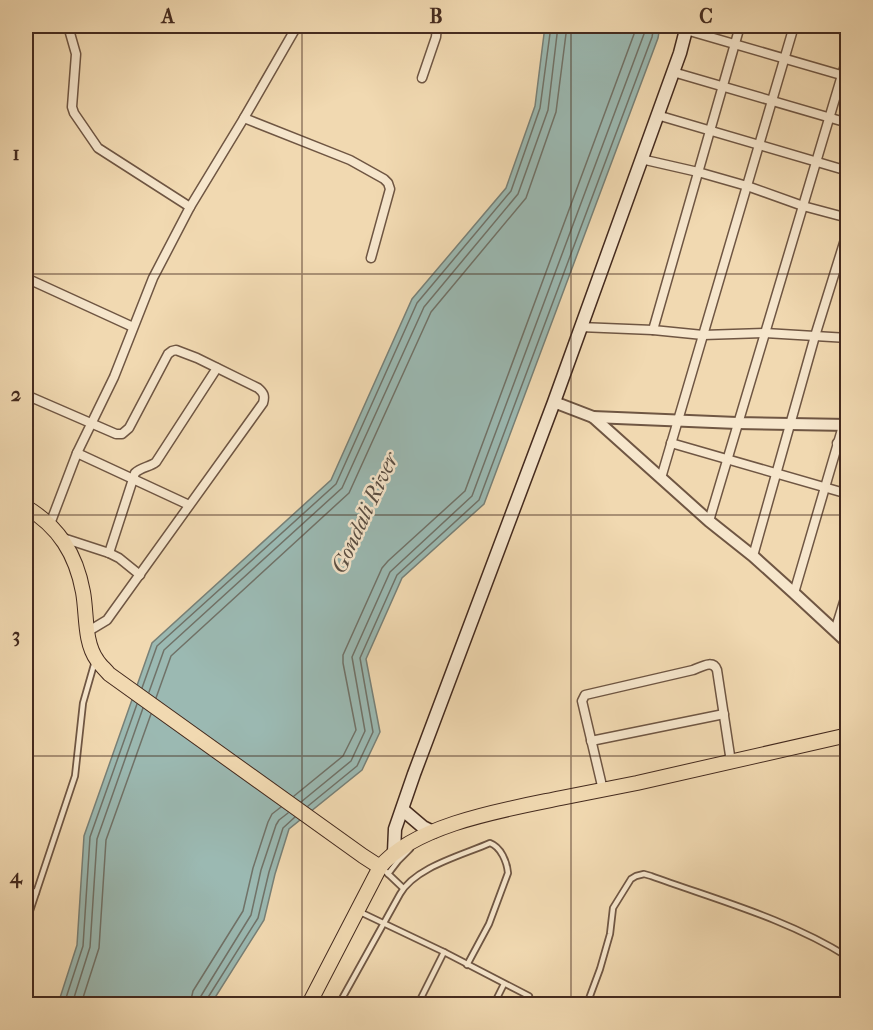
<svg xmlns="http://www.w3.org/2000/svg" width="873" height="1030" font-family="'IM FELL French Canon',serif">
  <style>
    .water { fill: #9bb9b2; stroke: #788077; stroke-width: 1.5 }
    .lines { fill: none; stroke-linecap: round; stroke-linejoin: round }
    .shore { stroke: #707268; stroke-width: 1.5 }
    .service-casing { stroke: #6f5643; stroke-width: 8 }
    .minor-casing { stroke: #6f5643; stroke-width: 11 }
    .tertiary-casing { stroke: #6f5643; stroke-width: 14 }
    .secondary-casing { stroke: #442a1e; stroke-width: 15 }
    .primary-casing { stroke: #442a1e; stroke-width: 16 }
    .service { stroke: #f6e6cc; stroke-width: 4.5 }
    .minor { stroke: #f6e6cc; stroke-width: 8 }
    .tertiary { stroke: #f6e6cc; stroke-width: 10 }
    .secondary { stroke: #f6e6cc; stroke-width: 12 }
    .primary { stroke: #f1d9b1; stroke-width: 14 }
    .grid { fill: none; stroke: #442a1e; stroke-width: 1.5; stroke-opacity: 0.55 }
    .labels { text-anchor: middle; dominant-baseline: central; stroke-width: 5; stroke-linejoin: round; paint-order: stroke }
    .water-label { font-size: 22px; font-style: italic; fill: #5a4e43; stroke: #f6e6cc }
    .neatline { fill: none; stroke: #442a1e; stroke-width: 2 }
    .grid-label { font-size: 20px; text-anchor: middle; font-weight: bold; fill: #442a1e }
  </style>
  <rect width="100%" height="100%" fill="#f1d9b1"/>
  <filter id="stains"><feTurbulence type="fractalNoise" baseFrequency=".00333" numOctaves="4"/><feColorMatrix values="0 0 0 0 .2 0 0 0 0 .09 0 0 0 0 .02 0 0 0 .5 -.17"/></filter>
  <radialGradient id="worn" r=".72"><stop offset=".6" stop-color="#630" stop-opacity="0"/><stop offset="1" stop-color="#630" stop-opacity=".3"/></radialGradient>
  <polygon class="water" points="545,26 660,26 658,38 484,504 402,578 366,659 380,732 362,770 289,829 275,874 264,920 211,1004 58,1004 77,945 84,836 152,643 331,480 412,299 506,188 535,106"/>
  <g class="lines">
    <g class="shore">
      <polyline points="142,688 157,646 336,484 417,303 511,191 540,108 551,26"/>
      <polyline points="149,692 164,650 342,488 424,307 518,194 548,110 558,26"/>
      <polyline points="156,698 171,656 349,493 431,312 526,198 556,112 567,26"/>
      <polyline points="294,796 343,756 356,730 343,663 343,655 382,568 388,561 465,491 637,26"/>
      <polyline points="301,802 351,761 365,731 352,657 390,572 472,496 644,34 646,26"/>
      <polyline points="308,806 357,766 373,732 360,658 397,575 479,500 652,37 654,26"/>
      <polyline points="64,1004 83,946 90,837 137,704"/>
      <polyline points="72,1004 90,947 97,839 143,708"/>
      <polyline points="81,1004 99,948 106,840 151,714"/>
      <polyline points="190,1004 193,991 243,911 253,868 268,822 272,814 281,807"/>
      <polyline points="199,1004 201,996 251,915 261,870 276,825 279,820 288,813"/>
      <polyline points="206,1004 207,999 258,918 269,872 283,828 295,817"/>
    </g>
    <defs>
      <g id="service">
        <polyline points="381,867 403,888"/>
        <polyline points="388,874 398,861 410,849"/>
        <polyline points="26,886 36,893"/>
        <polyline points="360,912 444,952 529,996"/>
        <polyline points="26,923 75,776 83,703 95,661"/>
        <path d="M339,1004L400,894C415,867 463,855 490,843C501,847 507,862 508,873L489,924L467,965"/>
        <polyline points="418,1004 444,952"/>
        <polyline points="494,1004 504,984"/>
        <path d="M587,1004L600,969L610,934L613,908L631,879L636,876L644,874L651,876C717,900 788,919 848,957"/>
      </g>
      <g id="minor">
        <polyline points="68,26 76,54 72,107 74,113 98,148 190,207"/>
        <polyline points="829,26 848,31"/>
        <polyline points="686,30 848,77"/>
        <polyline points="673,72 848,123"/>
        <polyline points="422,78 436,37 437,26"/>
        <polyline points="657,115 848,171"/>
        <polyline points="244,118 350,160 384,179 388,183 390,189 371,258"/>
        <polyline points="641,159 698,172 747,186 803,206 848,218"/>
        <polyline points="26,278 133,327"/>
        <polyline points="580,327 653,330 703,335 765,333 848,338"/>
        <polyline points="653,330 740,26"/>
        <path d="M26,395L116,434H122L129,428L168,354L172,351L176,350L197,358L258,388C264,393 265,396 263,403L112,613L107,620L87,632"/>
        <polyline points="671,443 848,494"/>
        <polyline points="837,443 848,447"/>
        <polyline points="77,453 189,505"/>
        <polyline points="661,478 794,26"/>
        <polyline points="709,521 848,55"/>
        <polyline points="50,524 77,453 114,377 153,278 190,207 244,118 297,26"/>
        <polyline points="63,538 109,553 119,558 140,575"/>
        <path d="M109,553L135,473C141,467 150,467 156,462L217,368"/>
        <polyline points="753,556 815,336 848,230"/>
        <polyline points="794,593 848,409"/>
        <polyline points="835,631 848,589"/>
        <polyline points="591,741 724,714"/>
        <path d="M603,790L582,701L585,695L693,670C701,667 713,659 717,670L731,762"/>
      </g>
      <g id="tertiary">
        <polyline points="554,402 593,417 709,521 753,556 794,593 848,643"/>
        <polyline points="593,417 737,423 848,425"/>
      </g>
      <g id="secondary">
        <polyline points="403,810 423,827 433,832"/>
        <polyline points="394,852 395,829 414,774 554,402 680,53 687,26"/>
      </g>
      <g id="primary">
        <path d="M26,507C59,527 76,554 83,592C87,614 84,642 97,660C100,665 105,669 109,674L363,856L380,867C415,824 508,809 561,798C587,793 612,788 637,783C708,767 778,751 848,735"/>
        <polyline points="309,1004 380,867"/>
      </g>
    </defs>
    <use href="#service" class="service-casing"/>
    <use href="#minor" class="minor-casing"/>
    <use href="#tertiary" class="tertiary-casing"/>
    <use href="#secondary" class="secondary-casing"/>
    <use href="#primary" class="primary-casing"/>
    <use href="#service" class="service"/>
    <use href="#minor" class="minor"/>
    <use href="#tertiary" class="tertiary"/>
    <use href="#secondary" class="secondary"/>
    <use href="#primary" class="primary"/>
  </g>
  <path class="grid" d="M302,26V1004M571,26V1004M26,274H848M26,515H848M26,756H848"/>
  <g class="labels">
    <g class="water-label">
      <text transform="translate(365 513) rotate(-65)">Gondali River</text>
    </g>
  </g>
  <rect width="873" height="1030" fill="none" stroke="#f1d9b1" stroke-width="66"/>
  <rect x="33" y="33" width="807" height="964" class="neatline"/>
  <g class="grid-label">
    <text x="168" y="23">A</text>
    <text x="436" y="23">B</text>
    <text x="706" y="23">C</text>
    <text x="16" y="160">1</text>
    <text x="16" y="401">2</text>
    <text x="16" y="642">3</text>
    <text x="16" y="883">4</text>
  </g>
  <rect width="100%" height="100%" filter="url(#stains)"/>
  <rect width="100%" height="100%" fill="url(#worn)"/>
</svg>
